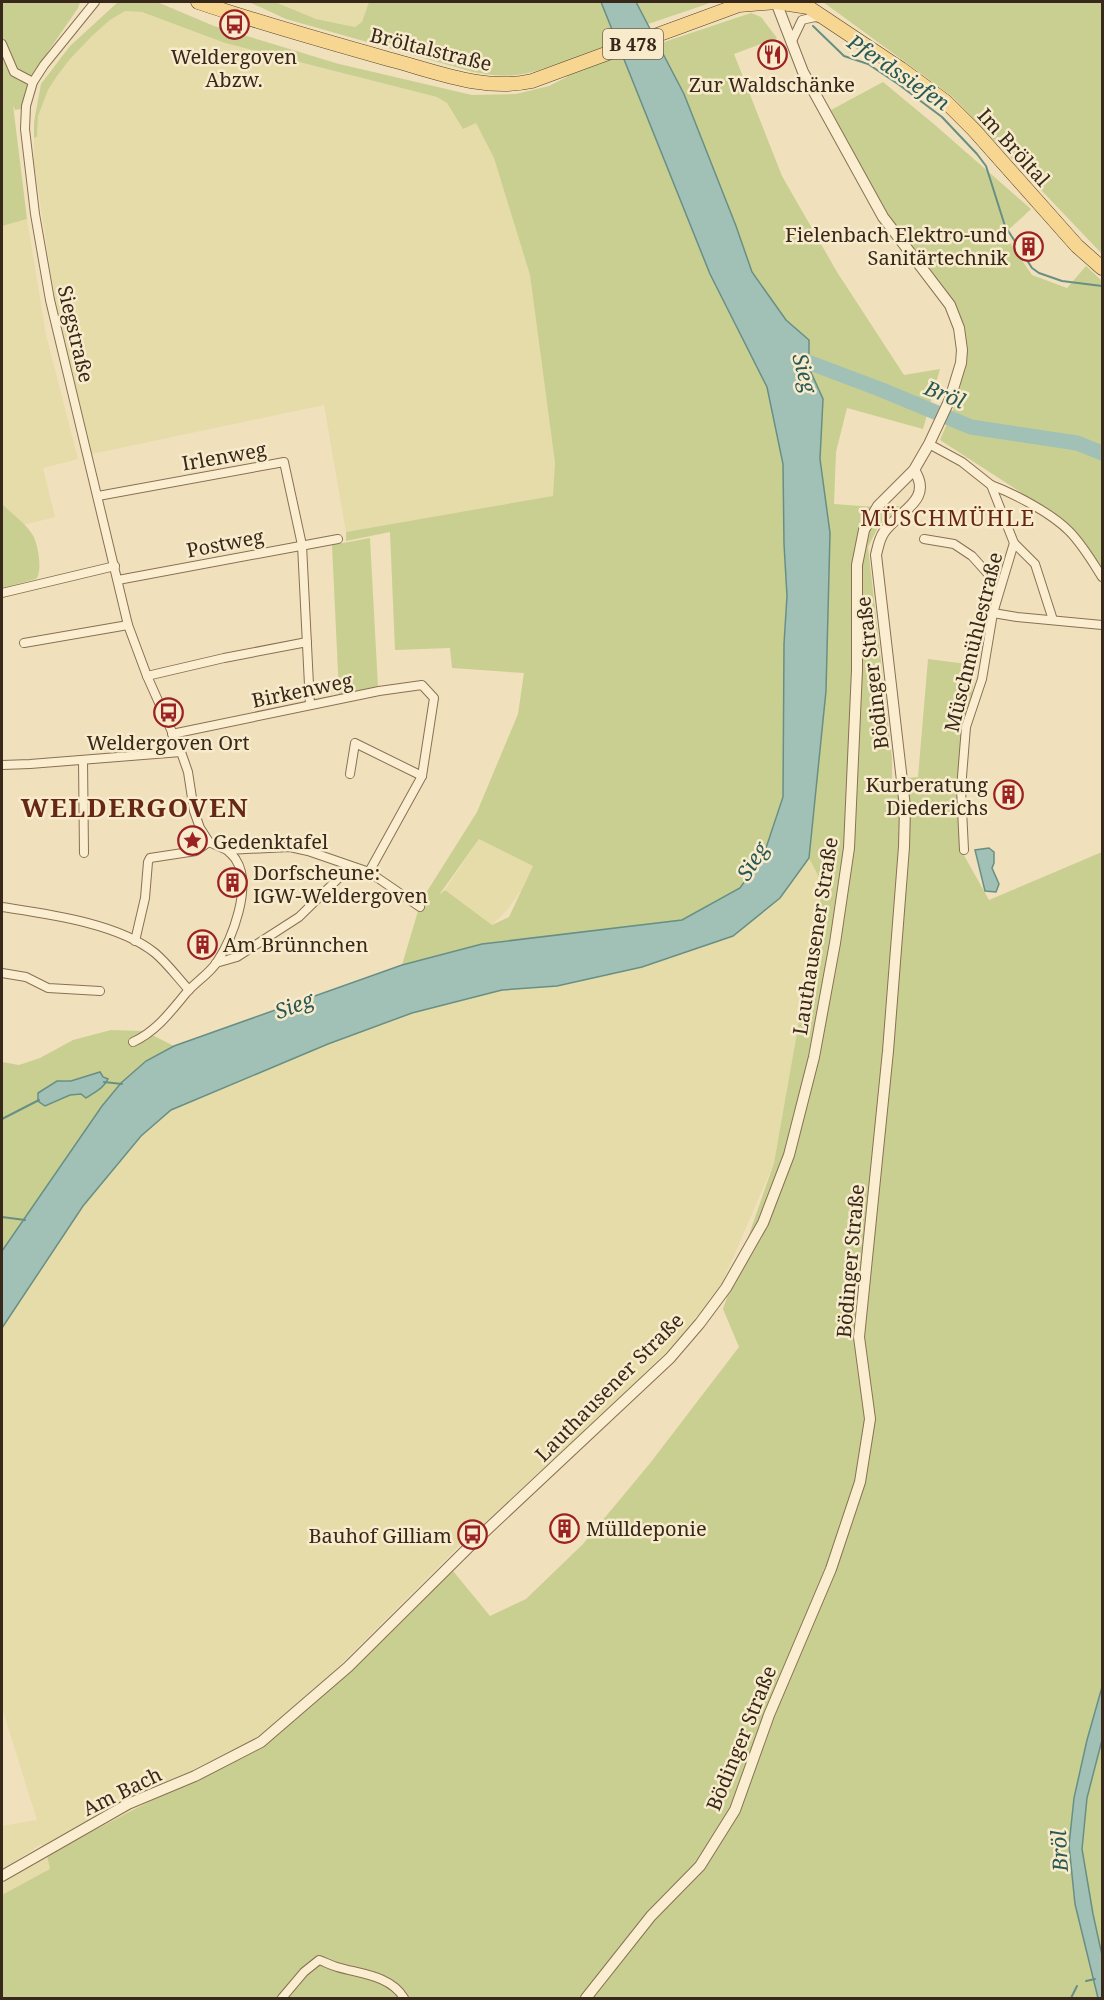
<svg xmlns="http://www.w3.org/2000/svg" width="1104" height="2000" font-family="'Noto Serif',serif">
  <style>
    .farmland { fill: #e6dca9 }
    .green { fill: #c8cf90; fill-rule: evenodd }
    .water { fill: #a1c1b7; stroke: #688f85; stroke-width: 1.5 }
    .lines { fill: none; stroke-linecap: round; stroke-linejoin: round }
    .stream { stroke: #688f85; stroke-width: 2 }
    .river { stroke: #a1c1b7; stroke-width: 15 }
    .minor-casing { stroke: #897055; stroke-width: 10 }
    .tertiary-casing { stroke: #897055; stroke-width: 12 }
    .primary-casing { stroke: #563e2a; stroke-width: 15 }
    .minor { stroke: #fbeed0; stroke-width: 8 }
    .tertiary { stroke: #fbeed0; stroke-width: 10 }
    .primary { stroke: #f7d691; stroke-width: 14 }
    .labels { text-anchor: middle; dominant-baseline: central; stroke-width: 5; stroke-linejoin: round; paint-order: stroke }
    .shield { fill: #f7ebcc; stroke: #716250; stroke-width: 1.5 }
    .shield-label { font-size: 18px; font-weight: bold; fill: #37281b }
    .street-label { font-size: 20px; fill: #37281b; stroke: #f7ebcc }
    .poi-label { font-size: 20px; fill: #37281b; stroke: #f7ebcc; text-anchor: start }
    .water-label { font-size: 21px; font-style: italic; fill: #295855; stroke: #f7ebcc }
    .quarter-label { font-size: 22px; letter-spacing: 1.5px; fill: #672717; stroke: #f7ebcc }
    .district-label { font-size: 26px; font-weight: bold; letter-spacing: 1.5px; fill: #672717; stroke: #f7ebcc }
  </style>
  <rect width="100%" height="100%" fill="#f0e0bc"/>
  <g class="farmland">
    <polygon points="275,2 369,2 362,23 356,27 316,19"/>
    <polygon points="125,11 142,12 225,43 437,97 447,103 463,128 476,123 494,158 530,275 555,463 553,497 346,532 324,405 92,454 55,301 34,163 34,138 37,137 38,116 48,90 57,76 70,59 92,36 110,20"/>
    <polygon points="27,219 46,335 78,459 43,468 55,517 23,525 2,504 2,226"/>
    <polygon points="479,839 533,866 522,889 507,910 492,925 445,890"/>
    <polygon points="809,858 823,884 774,1163 719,1290 674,1344 597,1420 459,1546 262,1743 74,1998 2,1998 2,1880 47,1855 41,1844 2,1870 2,1826 37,1820 2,1708 2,1328 83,1206 141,1136 171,1110 328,1044 412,1013 502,990 557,986 642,967 733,936 780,898"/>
  </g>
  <g class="green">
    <polygon points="2,2 80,2 78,8 32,75 21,109 15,110 13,105 27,219 2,226"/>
    <path d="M118,2H157L214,26L339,64L472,95L516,94L549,86L567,77L559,63C524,76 510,79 473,72L286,19L249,2H275L316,19L355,27L362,22L369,2H601L710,274L767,387L783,464L784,544L787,596L784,644L783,797L764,854L740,888L682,920L482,944L402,965L421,901L477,812L518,714L524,673L452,668L450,648L395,650L390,532L346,541V532L553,496L555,463L530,275L494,158L476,123L463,129L447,103L437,97L225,43L142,12L125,11L110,20L92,36L70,59L57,76L48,90L38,116L37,137L34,138V122L41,84L70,46ZM479,839L533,866L509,917L492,925L445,890L439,895Z"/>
    <polygon points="636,2 713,2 648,24"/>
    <polygon points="823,2 1102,2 1102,254 953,97"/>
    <polygon points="751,13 761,17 777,38 734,54 782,176 837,272 904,375 940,369 923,429 847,408 836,452 834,504 876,507 900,506 877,529 868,547 892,758 892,779 918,777 928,659 975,665 966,755 961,850 989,900 1102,852 1102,1687 1087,1739 1074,1798 1075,1904 1098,1998 2,1998 2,1895 50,1869 47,1855 262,1743 453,1571 490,1616 526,1599 583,1544 651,1462 739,1347 723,1309 774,1163 823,885 809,858 826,691 830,533 820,459 823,399 809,368 809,340 786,320 752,272 736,226 684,94 658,44"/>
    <polygon points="883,82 935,125 1031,209 1004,234 1032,275 1067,288 1086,266 1102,281 1102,446 1101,446 1102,450 1102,573 1048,510 940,440 957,400 966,358 953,303 881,205 831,110"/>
    <path d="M2,504C11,513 25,523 32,534C38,542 43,572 36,579L2,588Z"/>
    <polygon points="370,538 378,687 339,694 332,545"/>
    <path d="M111,1030L144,1031L174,1046L146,1061L121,1083L102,1106L2,1251V1062L19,1065L40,1058L73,1040ZM100,1072L103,1078L81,1094L70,1095L45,1106L63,1080L71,1081Z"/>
    <polygon points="1102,1740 1102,1955 1093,1914 1082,1849 1087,1798"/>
  </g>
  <g class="water">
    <polygon points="601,2 636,2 684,94 736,226 752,272 786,320 809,340 809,368 823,399 820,459 830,533 826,691 809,858 780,898 733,936 642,967 557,986 502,990 412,1013 328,1044 171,1110 141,1136 83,1206 2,1328 2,1251 102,1106 121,1083 146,1061 174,1046 402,965 482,944 682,920 740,888 764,854 783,797 784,644 787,596 784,544 783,464 767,387 710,274"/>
    <polygon points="989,848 994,852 994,863 992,868 999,884 996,892 985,891 975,850"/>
    <path d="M100,1072L103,1077L108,1079C104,1088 95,1092 86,1098L81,1094L70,1095L45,1106L38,1101V1093L57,1081H71Z"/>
    <polygon points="1102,1687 1102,1740 1087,1798 1082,1849 1093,1914 1102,1955 1102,1998 1098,1998 1075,1904 1069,1845 1074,1798 1087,1740"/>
  </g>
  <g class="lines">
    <g class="stream">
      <polyline points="813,26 844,56 868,64 898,84 942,117 977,154 986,166 1005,226 1032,268 1039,273 1062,281 1102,286"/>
      <polyline points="104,1082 122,1084"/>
      <polyline points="2,1119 39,1100"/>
      <polyline points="2,1217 25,1220"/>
      <polyline points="1086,1981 1095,1979"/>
      <polyline points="1071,1998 1077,1986"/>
    </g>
    <polyline class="river" points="792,356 882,390 971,427 1077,443 1102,453"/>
    <defs>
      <g id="minor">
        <polyline points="95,2 44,65 33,82 26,106 25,129 35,214 50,300 128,625 147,676 181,752 188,772 194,811 200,828 209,842 227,850 290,847 308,851 369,872 420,907"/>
        <polyline points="791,43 802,20 815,17 820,18"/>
        <polyline points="2,44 14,72 33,82"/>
        <polyline points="929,444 962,462 991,485 1014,543 993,613 982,679 966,727 961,789 964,850"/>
        <path d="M991,485C1015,494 1051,513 1069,531C1082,544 1092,561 1102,577"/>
        <polyline points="98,496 284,462 302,545 310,705"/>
        <polyline points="924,539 954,544 972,556 989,575 996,601"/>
        <polyline points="1014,543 1035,564 1053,620"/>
        <polyline points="118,580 338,539"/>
        <polyline points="2,593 115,566"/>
        <polyline points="993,613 1017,617 1102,625"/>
        <polyline points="24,643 128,625"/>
        <polyline points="147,676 224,658 307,642"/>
        <polyline points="172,734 379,691 422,685 434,698 422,776 369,872"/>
        <polyline points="83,760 84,853"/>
        <polyline points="2,765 30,764 181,752"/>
        <polyline points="350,774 355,743 422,776"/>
        <path d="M2,907C47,914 118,923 155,953C167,963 178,978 189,990"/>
        <polyline points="135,941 145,898 148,862 150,858 196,851 209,842"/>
        <polyline points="216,963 237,957 299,917 350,867"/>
        <polyline points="2,973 26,977 48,988 100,991"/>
        <path d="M133,1042C157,1031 171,1011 187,992C196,982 210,973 217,962C232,939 253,886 236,860C234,856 230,853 227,850"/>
        <path d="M282,1998L304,1972L319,1960C325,1962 330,1965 337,1967C360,1974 390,1975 404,1998"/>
      </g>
      <g id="tertiary">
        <polyline points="2,1876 128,1804 195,1776 261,1742 348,1667 477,1539 670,1358 700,1323 726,1288 763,1223 789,1155 814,1057 835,943 849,848 857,670 857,565 864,530 878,506 914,470 929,444 950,399 961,363 962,350 959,328 950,305 883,217 803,72 776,2"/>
        <path d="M586,1998L651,1916L700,1866L735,1810L769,1715L831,1569L860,1482L870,1419L859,1337L888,1051L904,847L905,807L876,555C878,547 879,539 884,532C899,511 934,500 914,470"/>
      </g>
      <path id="primary" d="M198,2C260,23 324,41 388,59C435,71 483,92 532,81L739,5L776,2L808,7L901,69L946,102L974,130L1077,246L1102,268"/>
    </defs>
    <use href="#minor" class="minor-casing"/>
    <use href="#tertiary" class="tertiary-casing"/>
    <use href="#primary" class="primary-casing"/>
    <use href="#minor" class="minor"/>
    <use href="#tertiary" class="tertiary"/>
    <use href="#primary" class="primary"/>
  </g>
  <defs>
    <symbol id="bus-ring" viewBox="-11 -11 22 22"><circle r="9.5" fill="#f7ebcc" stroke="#9c2123" stroke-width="1.5"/><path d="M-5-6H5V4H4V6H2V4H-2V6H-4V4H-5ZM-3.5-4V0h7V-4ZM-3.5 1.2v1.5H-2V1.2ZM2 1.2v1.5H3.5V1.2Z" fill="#9c2123"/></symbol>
    <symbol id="restaurant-ring" viewBox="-11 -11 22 22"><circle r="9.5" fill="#f7ebcc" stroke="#9c2123" stroke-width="1.5"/><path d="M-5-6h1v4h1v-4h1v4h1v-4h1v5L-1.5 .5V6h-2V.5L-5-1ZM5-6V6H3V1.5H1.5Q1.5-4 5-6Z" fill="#9c2123"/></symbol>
    <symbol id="building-ring" viewBox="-11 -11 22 22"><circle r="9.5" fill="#f7ebcc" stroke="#9c2123" stroke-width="1.5"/><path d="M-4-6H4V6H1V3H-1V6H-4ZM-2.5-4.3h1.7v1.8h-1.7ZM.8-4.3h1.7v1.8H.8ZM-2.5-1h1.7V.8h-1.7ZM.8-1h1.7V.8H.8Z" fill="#9c2123"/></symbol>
    <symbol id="sight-ring" viewBox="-11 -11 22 22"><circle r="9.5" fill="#f7ebcc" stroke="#9c2123" stroke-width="1.5"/><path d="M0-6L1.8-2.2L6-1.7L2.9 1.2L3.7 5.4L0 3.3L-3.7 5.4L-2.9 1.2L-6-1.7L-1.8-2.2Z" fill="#9c2123"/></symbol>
  </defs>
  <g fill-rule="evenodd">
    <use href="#bus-ring" x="218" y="8" width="33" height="33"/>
    <use href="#restaurant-ring" x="756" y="38" width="33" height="33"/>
    <use href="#building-ring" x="1012" y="230" width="33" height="33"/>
    <use href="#bus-ring" x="152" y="696" width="33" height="33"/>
    <use href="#building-ring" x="992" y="778" width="33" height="33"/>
    <use href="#sight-ring" x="176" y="824" width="33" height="33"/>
    <use href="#building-ring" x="216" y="866" width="33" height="33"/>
    <use href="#building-ring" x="186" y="928" width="33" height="33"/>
    <use href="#building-ring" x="548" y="1512" width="33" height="33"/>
    <use href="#bus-ring" x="456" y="1518" width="33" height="33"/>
  </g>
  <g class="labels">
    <rect class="shield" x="603" y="29" width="60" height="30" rx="4.5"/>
    <g class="shield-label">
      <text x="633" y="44">B 478</text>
    </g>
    <g class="street-label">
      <text transform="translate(431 49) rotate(14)">Bröltalstraße</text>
      <text transform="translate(1014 147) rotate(48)">Im Bröltal</text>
      <text transform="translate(76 334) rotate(77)">Siegstraße</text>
      <text transform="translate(224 456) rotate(-10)">Irlenweg</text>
      <text transform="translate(225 543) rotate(-11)">Postweg</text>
      <text transform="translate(973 642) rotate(-76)">Müschmühlestraße</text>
      <text transform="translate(872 673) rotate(-97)">Bödinger Straße</text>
      <text transform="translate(302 690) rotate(-12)">Birkenweg</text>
      <text transform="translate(815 936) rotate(-81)">Lauthausener Straße</text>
      <text transform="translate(850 1261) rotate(-85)">Bödinger Straße</text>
      <text transform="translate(609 1387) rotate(-45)">Lauthausener Straße</text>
      <text transform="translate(741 1738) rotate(-68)">Bödinger Straße</text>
      <text transform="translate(122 1791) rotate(-26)">Am Bach</text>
    </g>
    <g class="poi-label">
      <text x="234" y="56" text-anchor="middle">Weldergoven<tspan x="234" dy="23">Abzw.</tspan></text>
      <text x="772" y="84" text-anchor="middle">Zur Waldschänke</text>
      <text x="1008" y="234" text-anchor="end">Fielenbach Elektro-und<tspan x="1008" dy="23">Sanitärtechnik</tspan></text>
      <text x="168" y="742" text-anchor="middle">Weldergoven Ort</text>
      <text x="988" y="784" text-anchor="end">Kurberatung<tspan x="988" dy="23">Diederichs</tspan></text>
      <text x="213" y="841">Gedenktafel</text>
      <text x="253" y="872">Dorfscheune:<tspan x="253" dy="23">IGW-Weldergoven</tspan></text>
      <text x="223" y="944">Am Brünnchen</text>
      <text x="586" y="1528">Mülldeponie</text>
      <text x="452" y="1535" text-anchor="end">Bauhof Gilliam</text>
    </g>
    <g class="water-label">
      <text transform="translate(899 72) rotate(34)">Pferdssiefen</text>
      <text transform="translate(805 373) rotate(75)">Sieg</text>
      <text transform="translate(945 394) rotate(22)">Bröl</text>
      <text transform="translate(752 861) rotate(-58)">Sieg</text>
      <text transform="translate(294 1005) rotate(-21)">Sieg</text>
      <text transform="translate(1059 1851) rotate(-93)">Bröl</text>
    </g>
    <g class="quarter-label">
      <text x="948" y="517">MÜSCHMÜHLE</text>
    </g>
    <g class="district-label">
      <text x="135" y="807">WELDERGOVEN</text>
    </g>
  </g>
  <rect width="1104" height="2000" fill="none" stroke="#37281b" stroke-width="6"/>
</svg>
